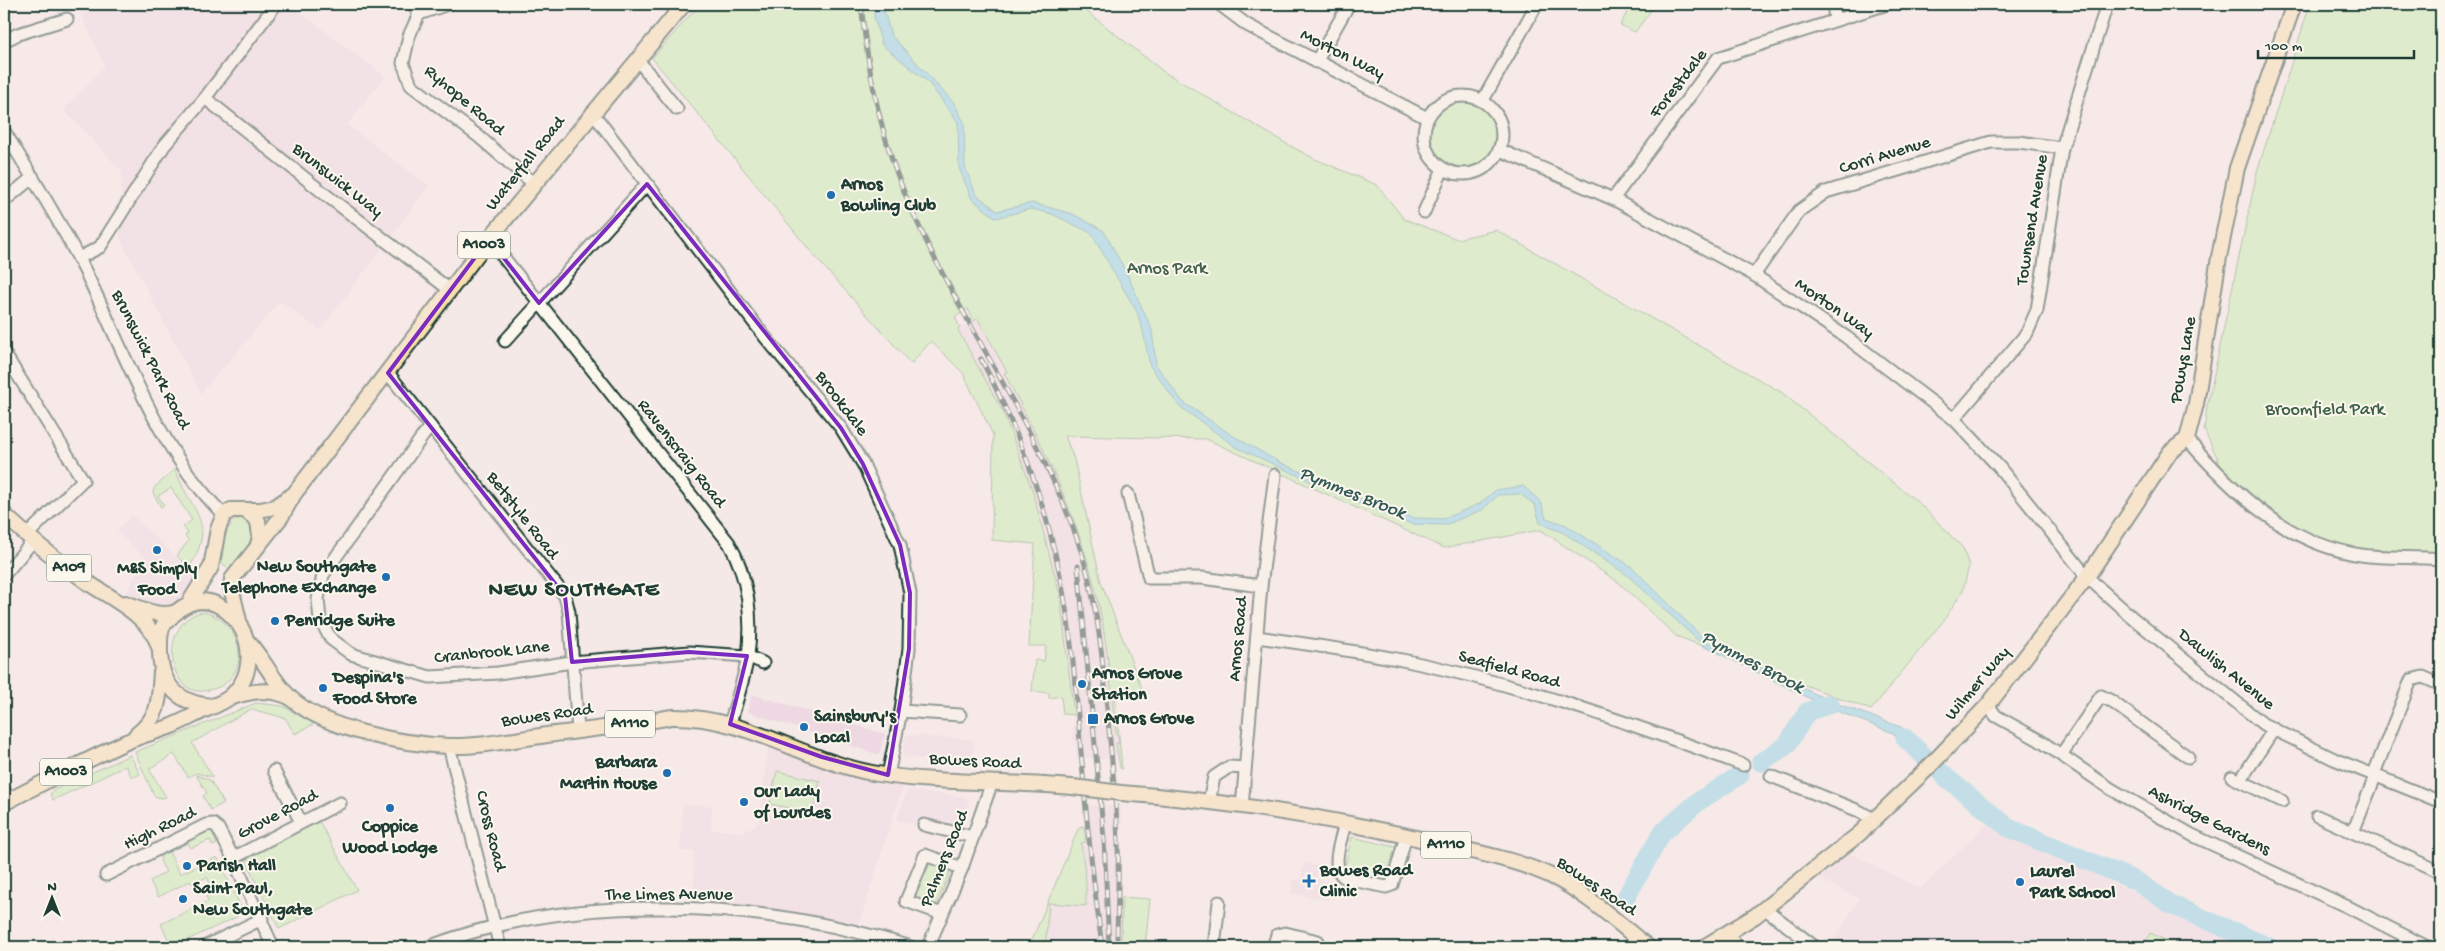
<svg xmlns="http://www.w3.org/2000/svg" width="2445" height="951" font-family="'Gochi Hand',sans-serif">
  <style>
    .built { fill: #eed8e2 }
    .green { fill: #c0edab; stroke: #709570 }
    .water { fill: #86d1e7; stroke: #5d969f }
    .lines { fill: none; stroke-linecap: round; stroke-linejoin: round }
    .river { stroke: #86d1e7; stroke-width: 19 }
    .minor-casing { stroke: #1f3d34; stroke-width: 15 }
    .major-casing { stroke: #1f3d34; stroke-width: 18 }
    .highway-casing { stroke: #1f3d34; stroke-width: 20 }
    .minor { stroke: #fbf7ec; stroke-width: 11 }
    .major { stroke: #f8deab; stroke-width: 14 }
    .highway { stroke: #f8deab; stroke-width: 16 }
    .rail-casing { stroke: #1f3d34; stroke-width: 5 }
    .rail { stroke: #fbf7ec; stroke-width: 3; stroke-dasharray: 9; stroke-linecap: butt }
    .major-bridge-casing { stroke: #1f3d34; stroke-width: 18; stroke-linecap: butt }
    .major-bridge { stroke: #f8deab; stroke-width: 14 }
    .marked { fill: none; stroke: #7b2cbf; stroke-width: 4; stroke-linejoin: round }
    .poi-dot { fill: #1f6fb2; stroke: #fbf7ec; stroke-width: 2 }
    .labels { text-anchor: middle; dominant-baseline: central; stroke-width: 4; stroke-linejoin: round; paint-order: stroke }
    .shield { fill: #fbf7ec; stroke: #61756b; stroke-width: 1 }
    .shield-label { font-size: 16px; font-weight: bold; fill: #1f3d34 }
    .street-label { font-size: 18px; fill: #1f3d34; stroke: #fbf7ec }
    .poi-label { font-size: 18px; font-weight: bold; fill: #1f3d34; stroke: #fbf7ec; text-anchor: start }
    .park-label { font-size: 18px; fill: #3f604c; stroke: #fbf7ec }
    .water-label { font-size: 19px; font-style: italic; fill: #345b58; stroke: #fbf7ec }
    .district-label { font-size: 22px; font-weight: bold; letter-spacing: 1px; fill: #1f3d34; stroke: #fbf7ec }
  </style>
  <rect width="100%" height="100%" fill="#f5e9e7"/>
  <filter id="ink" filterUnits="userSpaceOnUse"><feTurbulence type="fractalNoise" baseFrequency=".02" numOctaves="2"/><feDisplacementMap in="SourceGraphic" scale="10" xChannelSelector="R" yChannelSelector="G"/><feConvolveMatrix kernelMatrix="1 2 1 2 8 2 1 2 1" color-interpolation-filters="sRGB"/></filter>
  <g filter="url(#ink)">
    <g class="built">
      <polygon points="112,4 288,4 385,76 347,125 429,186 320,330 280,301 201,393 120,238 122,171 64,110 105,66 81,14"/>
      <polygon points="978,319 1007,372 1004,374 1057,475 1080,533 1099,605 1105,638 1116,734 1118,735 1119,743 1117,743 1118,760 1077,757 1076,740 1073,739 1074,715 1064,625 1049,547 1032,489 1013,436 988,384 986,385 958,329"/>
      <polygon points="132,515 196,576 178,600 167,605 158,604 126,593 146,559 117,531"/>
      <polygon points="752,694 885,734 879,755 748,712"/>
      <polygon points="906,735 974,740 972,763 903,757"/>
      <polygon points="768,749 876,784 903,786 859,924 694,899 694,851 680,851 683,805 712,806 711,829 741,833 759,823"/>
      <polygon points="907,790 964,797 969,801 956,835 897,820"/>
      <polygon points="1083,804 1121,807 1121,947 1045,947 1048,903 1086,905 1086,880 1081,843 1086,842"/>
      <polygon points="1987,824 2122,887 2256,947 1830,947 1859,899 1819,878 1849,853 1920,889"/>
      <polygon points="1304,863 1318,866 1316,879 1331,882 1327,900 1291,893 1293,879 1301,880"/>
    </g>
    <g class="green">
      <path d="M700,4H1077L1164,72L1287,144L1315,159L1377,185L1404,219L1457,239L1496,230L1781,392L1919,503L1963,548L1969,566L1963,590L1944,620L1871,710L1676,636L1618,582L1541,530L1444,548L1206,439L1065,436L1074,459L1101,582L1142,689V693L1115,695L1122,769L1120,768L1116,743H1119L1118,735L1116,734C1111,691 1108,648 1099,606C1081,522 1044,448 1004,373L1007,372L978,319L974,321L968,309L955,317L960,328L958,330L1003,412L1032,489L1060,595L1074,715L1063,714L1061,696L1049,698V693L1032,691L1035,660L1044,661L1046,646H1029L1035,544L992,540L993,435L963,373L931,341L911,364L817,259L652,58Z"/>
      <polygon points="1632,4 1656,4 1635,32 1620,25"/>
      <polygon points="2310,4 2441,4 2441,556 2388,554 2329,545 2269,515 2226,476 2204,430 2207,407 2257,172"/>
      <circle cx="1463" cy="135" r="32"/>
      <path d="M175,469C191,513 218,521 189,568L177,556L189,540L185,536L188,533L183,527L192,520L171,488L158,496L164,505L161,507L153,493L154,488Z"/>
      <path d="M242,518C266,532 241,553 231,570L221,563C224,549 223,521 242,518Z"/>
      <path d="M203,612C229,616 249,650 234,673C227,684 221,687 209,690C166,702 157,620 203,612Z"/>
      <polygon points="256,703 283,706 314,724 295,734 285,718 251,709 192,743 213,777 196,773 188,777 174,754 149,769 166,797 162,798 154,796 135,752"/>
      <polygon points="130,755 140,774 132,778 126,766 53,800 50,794 56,789"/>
      <polygon points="777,771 820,781 812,813 770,804"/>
      <polygon points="196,775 210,780 224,803 211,810 203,796 207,793"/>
      <polygon points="315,814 357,890 279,929 241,851"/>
      <polygon points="1084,826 1086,842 1081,843 1086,880 1086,906 1049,903 1045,947 1029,947 1079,827"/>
      <polygon points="210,827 217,844 213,846 210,840 191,848 188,843 169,852 180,874 217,857 243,911 237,917 172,947 161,924 208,901 206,896 214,892 207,877 192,884 190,881 158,897 150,881 166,872 160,861 162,852"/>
      <polygon points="1352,837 1400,848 1388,880 1384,882 1347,873 1344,868"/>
      <polygon points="930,863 951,870 935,908 915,899"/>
      <polygon points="1122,897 1150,899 1145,947 1121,947"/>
      <polygon points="2150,933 2180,947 2143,947"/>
    </g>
    <polygon class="water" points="874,4 882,4 891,35 954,103 964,122 965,167 976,194 997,211 1032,203 1073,214 1104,231 1127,274 1152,330 1156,365 1183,402 1230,434 1279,462 1361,499 1413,518 1443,519 1479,504 1496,490 1523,486 1541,502 1546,518 1566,525 1632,567 1706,641 1830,701 1901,727 1927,749 1918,758 1893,733 1829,708 1704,646 1627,575 1564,533 1540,523 1535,505 1520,494 1498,495 1482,510 1445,525 1411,524 1360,504 1236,447 1179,406 1150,366 1143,331 1137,312 1091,233 1052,214 1031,209 996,218 972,199 959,168 958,122 928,82 882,45 874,17"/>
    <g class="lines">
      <g class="river">
        <polyline points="1905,738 1948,779 2009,828 2136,881 2172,905 2269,947"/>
        <polyline points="1761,762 1787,745 1807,712 1830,704"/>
        <polyline points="1625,899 1662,833 1699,801 1740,775"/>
      </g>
      <defs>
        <g id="minor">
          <polyline points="413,4 419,14 409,36 403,63 411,85 478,136 534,184"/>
          <polyline points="1219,4 1247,25 1427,118"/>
          <polyline points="1833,4 1835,19"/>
          <polyline points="419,14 448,4"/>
          <polyline points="4,41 18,34 67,19"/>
          <polyline points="637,59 677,109"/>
          <polyline points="1316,62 1349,4"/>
          <circle cx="1463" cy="135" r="39"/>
          <polyline points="205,98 326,195 450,290"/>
          <polyline points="1483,100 1537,4"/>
          <polyline points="592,112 765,337 841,428 863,464 900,545 910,593 909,649 901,711 888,775"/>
          <path d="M4,131C30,173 56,215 79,259C123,344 153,446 224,515"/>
          <polyline points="1500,150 1613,199 1754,275 1846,337 1954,419 1999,467 2087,577 2134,619 2263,724 2334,759 2441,802"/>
          <polyline points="1613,199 1718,58 1887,4"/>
          <polyline points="4,201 33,177"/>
          <polyline points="1424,212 1443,169"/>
          <path d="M489,239L729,543C748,576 753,618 748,656C744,679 736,702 730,724"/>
          <polyline points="79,258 100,247 164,146 205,98 276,4"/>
          <polyline points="1754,275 1799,211 1826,192 1991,142 2019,142 2062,148"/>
          <polyline points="505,341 647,184"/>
          <polyline points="4,353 83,480 26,536"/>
          <polyline points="388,373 565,596 569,612 578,731"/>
          <polyline points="1954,419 2027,333 2037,310 2062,148 2107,4"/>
          <polyline points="430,426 323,575 318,599 320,620 331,639 351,654 430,677 498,673 572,662 689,652 747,656 763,663"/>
          <path d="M2187,439C2234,493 2287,544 2361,555C2388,559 2415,556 2441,559"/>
          <polyline points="1128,494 1149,578 1202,578 1261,586"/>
          <polyline points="4,575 33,541"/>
          <path d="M1257,637C1307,644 1357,651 1407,661C1522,685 1633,724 1743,765"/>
          <polyline points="1988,705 1996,716 2039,740 2111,789 2192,835 2348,907 2427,947"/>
          <polyline points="901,711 960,715"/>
          <polyline points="449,746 500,947"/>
          <polyline points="2061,755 2101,696 2111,701 2188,757"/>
          <polyline points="274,771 301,822"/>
          <polyline points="1771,776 1859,811 1875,820"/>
          <polyline points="2373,776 2411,680 2423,677 2441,685"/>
          <polyline points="2232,777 2282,801"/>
          <polyline points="2240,781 2274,729"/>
          <polyline points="4,790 8,801"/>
          <polyline points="1209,802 1214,777 1229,767 1245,768"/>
          <polyline points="1242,807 1261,586 1275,475"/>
          <polyline points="2317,816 2434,869"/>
          <path d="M1345,823C1342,839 1327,871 1348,879L1386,887L1392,885L1406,836"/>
          <polyline points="924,825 973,837"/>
          <polyline points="2353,832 2375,777"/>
          <polyline points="233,858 340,803"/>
          <polyline points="106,875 206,825 213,824 218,828 233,858 273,947"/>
          <polyline points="1764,908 1815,947"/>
          <polyline points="942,914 906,901 925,855 962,868"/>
          <polyline points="204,947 262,919"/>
          <path d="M428,947C577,890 761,900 911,947"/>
          <polyline points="928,947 962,868 992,782"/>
          <polyline points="1214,947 1219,902"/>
          <polyline points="1273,947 1277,935 1285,933 1318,941"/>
        </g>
        <g id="major">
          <polyline points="245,510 258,521 260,536 258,545"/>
          <path d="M4,514C29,539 58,561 87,582C112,599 150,616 159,647"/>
          <path d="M126,603C143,609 159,618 177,612"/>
          <polyline points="189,603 211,567 218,529 224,515 231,510 260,510 275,507 291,496"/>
          <polyline points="240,625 231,587 232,579 281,517 294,494 489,239 684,4"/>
          <path d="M248,642C264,659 276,687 294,701C331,731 402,744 449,746C484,747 520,738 555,734C594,729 633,725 671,717C743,715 803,760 872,773C940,785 1011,780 1081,788"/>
          <path d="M230,698C250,691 268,688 287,696"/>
          <path d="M136,735C160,716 159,701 161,672"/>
          <path d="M1121,793C1229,801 1337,819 1442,844C1478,853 1517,860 1551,876C1585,892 1619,924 1648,947"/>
          <path d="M4,803C44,782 85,761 126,742C140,736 155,732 169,727C182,722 194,715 207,709C214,706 224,702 230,697C255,675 254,639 232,616C215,598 195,596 176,612C172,617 166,621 163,626C159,634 160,644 160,652C161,687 180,705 215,706"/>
          <polyline points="1704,947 1755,916 1859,834 1927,769 1988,705 2087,577 2170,452 2187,439 2196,404 2219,257 2237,168 2294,4"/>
        </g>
        <polyline id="highway" points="1731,947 1732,943"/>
      </defs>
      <use href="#minor" class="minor-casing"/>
      <use href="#major" class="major-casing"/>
      <use href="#highway" class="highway-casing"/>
      <use href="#minor" class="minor"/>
      <use href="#major" class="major"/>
      <use href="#highway" class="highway"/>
      <defs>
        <g id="rail">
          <path d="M861,4C867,62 877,119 897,174C945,301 1030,409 1076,536C1096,591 1102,651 1107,708C1111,753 1116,798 1118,842C1119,877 1117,912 1117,947"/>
          <path d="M981,359C1014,421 1039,484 1055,553C1073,625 1076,700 1083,774C1087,832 1095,890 1102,947"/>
          <polyline points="1078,566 1104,839 1109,947"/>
        </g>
      </defs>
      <use href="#rail" class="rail-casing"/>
      <use href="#rail" class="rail"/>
      <defs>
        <polyline id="major-bridge" points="1081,788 1121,793"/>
      </defs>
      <use href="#major-bridge" class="major-bridge-casing"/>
      <use href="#major-bridge" class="major-bridge"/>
    </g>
  </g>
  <path d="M0 0H2445V951H0ZM647,184L841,428L863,464L900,545L910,593L909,649L888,775L822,757L730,724L747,656L689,652L572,662L565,596L388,373L489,239L539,303Z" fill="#f5e9e7" fill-opacity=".55" fill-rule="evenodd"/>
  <path class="marked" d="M647,184L841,428L863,464L900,545L910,593L909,649L888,775L822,757L730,724L747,656L689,652L572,662L565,596L388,373L489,239L539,303Z"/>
  <g class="poi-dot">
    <circle cx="831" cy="195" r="5"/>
    <circle cx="157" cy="550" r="5"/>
    <circle cx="386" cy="577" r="5"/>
    <circle cx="275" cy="621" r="5"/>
    <circle cx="1082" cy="684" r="5"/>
    <circle cx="323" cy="688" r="5"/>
    <rect x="1087" y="713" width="12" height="12" rx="2.5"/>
    <circle cx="804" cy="727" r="5"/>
    <circle cx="667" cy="773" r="5"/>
    <circle cx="744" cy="802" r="5"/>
    <circle cx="390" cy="808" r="5"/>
    <circle cx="187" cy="866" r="5"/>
    <path d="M1306.5 873.5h5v5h5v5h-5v5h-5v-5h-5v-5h5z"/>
    <circle cx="2020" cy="882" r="5"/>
    <circle cx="183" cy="899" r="5"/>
  </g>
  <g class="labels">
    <g class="shield">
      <rect x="458" y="231.5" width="52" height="27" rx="4"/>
      <rect x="46.5" y="554.5" width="45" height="27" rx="4"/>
      <rect x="605" y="710.5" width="50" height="27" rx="4"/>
      <rect x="40" y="758.5" width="52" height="27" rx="4"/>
      <rect x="1421" y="831.5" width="50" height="27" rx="4"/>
    </g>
    <g class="shield-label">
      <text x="484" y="245">A1003</text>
      <text x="69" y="568">A109</text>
      <text x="630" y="724">A1110</text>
      <text x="66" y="772">A1003</text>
      <text x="1446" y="845">A1110</text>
    </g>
    <g class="street-label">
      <text transform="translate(1342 55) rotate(27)">Morton Way</text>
      <text transform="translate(1679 84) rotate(-52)">Forestdale</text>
      <text transform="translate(464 101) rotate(40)">Ryhope Road</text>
      <text transform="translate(1885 156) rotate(-17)">Corri Avenue</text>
      <text transform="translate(526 164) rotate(-51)">Waterfall Road</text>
      <text transform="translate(337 181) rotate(38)">Brunswick Way</text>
      <text transform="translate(2033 220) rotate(-81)">Townsend Avenue</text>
      <text transform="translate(1834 309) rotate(35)">Morton Way</text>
      <text transform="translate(150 360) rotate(63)">Brunswick Park Road</text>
      <text transform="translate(2184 360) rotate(-80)">Powys Lane</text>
      <text transform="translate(841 404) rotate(53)">Brookdale</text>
      <text transform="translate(681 454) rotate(52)">Ravenscraig Road</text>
      <text transform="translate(522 516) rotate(52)">Betstyle Road</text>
      <text transform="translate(1239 639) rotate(-85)">Arnos Road</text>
      <text transform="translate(492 653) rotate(-6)">Cranbrook Lane</text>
      <text transform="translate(1509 670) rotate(15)">Seafield Road</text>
      <text transform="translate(2226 670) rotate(39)">Dawlish Avenue</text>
      <text transform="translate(1978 684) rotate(-50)">Wilmer Way</text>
      <text transform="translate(547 716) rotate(-8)">Bowes Road</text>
      <text transform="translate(975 762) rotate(3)">Bowes Road</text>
      <text transform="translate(278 815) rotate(-28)">Grove Road</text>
      <text transform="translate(2209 821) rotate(27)">Ashridge Gardens</text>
      <text transform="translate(160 829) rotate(-26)">High Road</text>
      <text transform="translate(490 831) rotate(76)">Cross Road</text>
      <text transform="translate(945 859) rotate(-68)">Palmers Road</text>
      <text transform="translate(1596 887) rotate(34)">Bowes Road</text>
      <text x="669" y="895">The Limes Avenue</text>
    </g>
    <g class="poi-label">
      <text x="841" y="185">Arnos<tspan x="841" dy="21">Bowling Club</tspan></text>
      <text x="376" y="567" text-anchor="end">New Southgate<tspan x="376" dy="21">Telephone Exchange</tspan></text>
      <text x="157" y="569" text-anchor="middle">M&amp;S Simply<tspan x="157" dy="21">Food</tspan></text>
      <text x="285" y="621">Penridge Suite</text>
      <text x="1092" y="674">Arnos Grove<tspan x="1092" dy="21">Station</tspan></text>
      <text x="333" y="678">Despina's<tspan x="333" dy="21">Food Store</tspan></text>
      <text x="814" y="717">Sainsbury's<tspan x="814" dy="21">Local</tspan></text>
      <text x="1104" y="719">Arnos Grove</text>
      <text x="657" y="763" text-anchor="end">Barbara<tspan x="657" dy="21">Martin House</tspan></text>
      <text x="754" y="792">Our Lady<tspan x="754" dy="21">of Lourdes</tspan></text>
      <text x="390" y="827" text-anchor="middle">Coppice<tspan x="390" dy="21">Wood Lodge</tspan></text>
      <text x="197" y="866">Parish Hall</text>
      <text x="1320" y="871">Bowes Road<tspan x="1320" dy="21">Clinic</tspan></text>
      <text x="2030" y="872">Laurel<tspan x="2030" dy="21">Park School</tspan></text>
      <text x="193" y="889">Saint Paul,<tspan x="193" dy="21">New Southgate</tspan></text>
    </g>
    <g class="park-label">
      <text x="1167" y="269">Arnos Park</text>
      <text x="2325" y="410">Broomfield Park</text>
    </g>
    <g class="water-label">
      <text transform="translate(1352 494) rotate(22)">Pymmes Brook</text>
      <text transform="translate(1752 663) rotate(28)">Pymmes Brook</text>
    </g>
    <g class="district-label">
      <text x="574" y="591">NEW SOUTHGATE</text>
    </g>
  </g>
  <rect width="2445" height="951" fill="none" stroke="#fbf7ec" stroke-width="20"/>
  <rect x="10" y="10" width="2425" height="931" fill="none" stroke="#1f3d34" stroke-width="2" filter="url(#ink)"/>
  <g transform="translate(52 898)" stroke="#fbf7ec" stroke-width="4" paint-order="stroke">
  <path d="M0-4L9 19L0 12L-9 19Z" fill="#1f3d34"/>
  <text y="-8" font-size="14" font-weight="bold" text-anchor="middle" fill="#1f3d34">N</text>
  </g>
  <path d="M2258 50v8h156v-8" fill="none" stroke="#1f3d34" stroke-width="2.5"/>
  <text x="2265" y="50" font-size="15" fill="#1f3d34" stroke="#fbf7ec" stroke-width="4" paint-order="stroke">100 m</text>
</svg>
